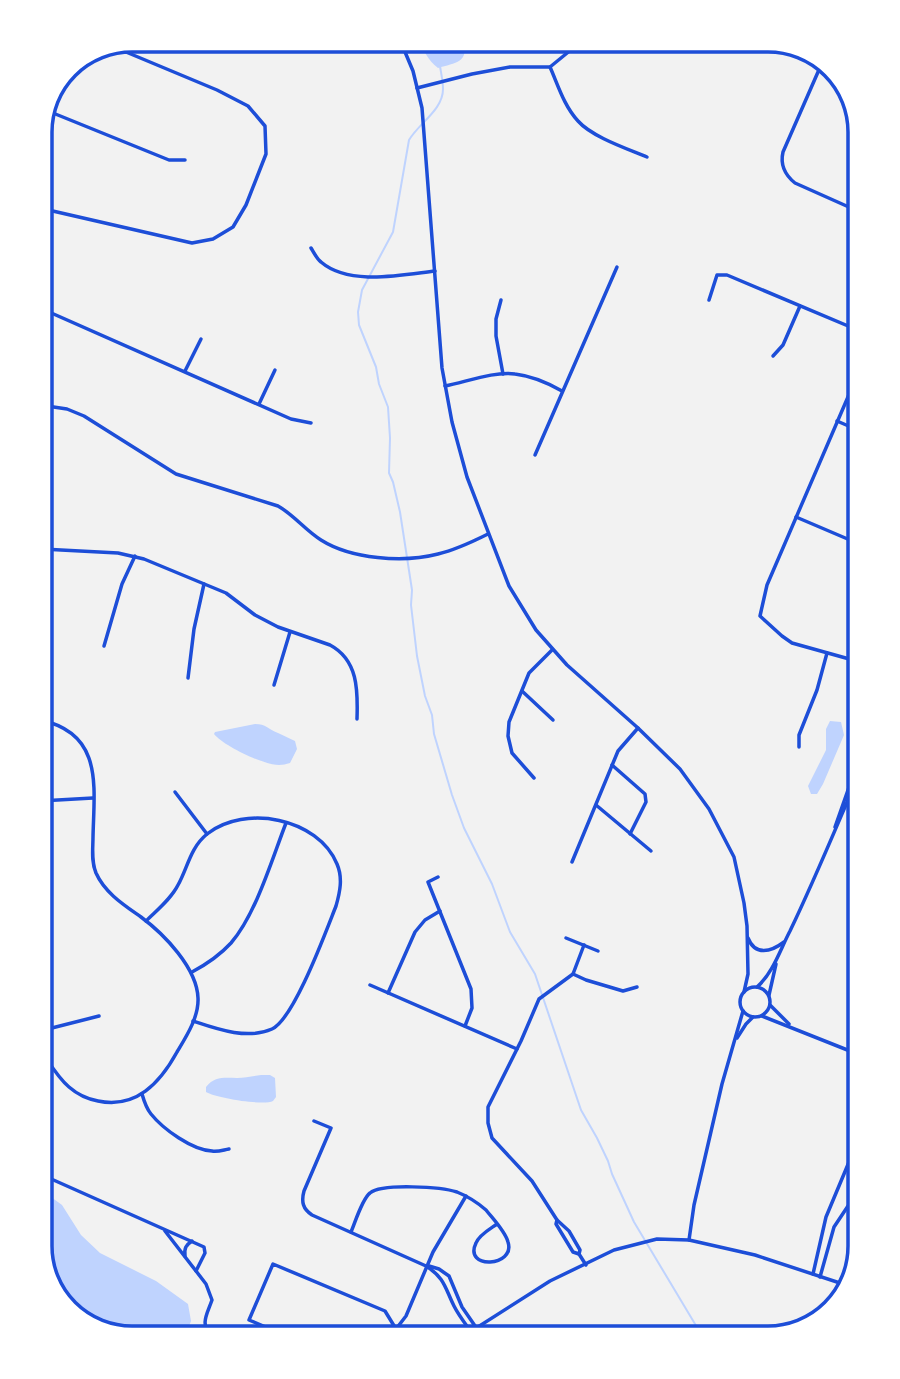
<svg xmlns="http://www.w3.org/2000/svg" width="900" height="1379" font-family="Barlow,sans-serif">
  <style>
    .water { fill: #bfd3fe }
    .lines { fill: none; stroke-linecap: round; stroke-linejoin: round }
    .stream { stroke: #bfd3fe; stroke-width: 2 }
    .minor { stroke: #1d4ed8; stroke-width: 3.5 }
    .tertiary { stroke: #1d4ed8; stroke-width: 3.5 }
    .rim { fill: none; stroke: #1d4ed8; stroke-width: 3.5 }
  </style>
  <rect width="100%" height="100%" fill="#f2f2f2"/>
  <g class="water">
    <path d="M420,40H462C471,62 455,63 438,68C428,60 424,52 420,40Z"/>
    <polygon points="830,721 841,722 844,735 823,784 817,794 811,794 808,786 826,750 826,729"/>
    <path d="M255,724C266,724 268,729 278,733C284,736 289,738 295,741L297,749L290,763C286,764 283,765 279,765C263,765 224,746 214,734L215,732Z"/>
    <path d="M261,1075H270L275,1078L276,1097C275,1098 274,1100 273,1101C264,1106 216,1098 206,1092V1087C215,1076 224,1078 237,1078C245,1078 253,1076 261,1075Z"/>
    <polygon points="40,1189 62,1205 81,1235 100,1253 156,1281 188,1304 191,1321 184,1339 126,1339 81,1323 50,1288 40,1247"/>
  </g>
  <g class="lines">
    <path class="stream" d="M440,66C441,73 443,81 443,89C443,110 419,123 409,140L393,232L362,290L358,312L359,325L376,367L379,384L388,407L390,438L389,473L393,482L400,512L412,590L411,605L417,656L425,696L432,715L434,734L452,795L464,828L492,884L510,932L535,974L581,1110L597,1138L608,1161L612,1174L634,1222L704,1339"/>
    <g class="minor">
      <path d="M824,62L818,72L783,152C780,165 785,175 795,183L860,212"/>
      <path d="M550,67C558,85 564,106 578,121C592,137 628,149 647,157"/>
      <polyline points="417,88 472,74 510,67 550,67 583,40"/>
      <polyline points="48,111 169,160 185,160"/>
      <polyline points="40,207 44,209 192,243 213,239 233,227 246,205 266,154 265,126 248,106 217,90 114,47"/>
      <path d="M311,248C314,253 317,259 321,262C349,286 401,275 435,271"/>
      <polyline points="501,300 496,319 496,336 503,374"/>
      <polyline points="709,300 717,275 727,275 860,331"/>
      <polyline points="40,308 291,419 311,423"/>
      <polyline points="773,356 783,345 800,306"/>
      <polyline points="185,371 201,339"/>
      <path d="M445,386C466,382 494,371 515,374C532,376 548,383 562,391"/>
      <polyline points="259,404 275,370"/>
      <path d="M40,405L67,409L84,416L176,474L278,506C294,515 305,530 321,540C351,559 403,563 438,554C455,550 472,542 488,534"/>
      <polyline points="837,421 860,431"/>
      <polyline points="535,455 617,267"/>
      <polyline points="796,517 857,543"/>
      <path d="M42,549L118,553L144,559L226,593L255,615L278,627L330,645C358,660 358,690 357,719"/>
      <polyline points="40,560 48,492"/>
      <polyline points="104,646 122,584 135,556"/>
      <polyline points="860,662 792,643 782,636 760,616 767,585 860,369"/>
      <polyline points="188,678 194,629 204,584"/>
      <polyline points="274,685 290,632"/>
      <polyline points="522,691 553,720"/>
      <polyline points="799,747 799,735 817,690 827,653"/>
      <polyline points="612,765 645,794 646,802 630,834"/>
      <polyline points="534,778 512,753 508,736 509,722 529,673 552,650"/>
      <polyline points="175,792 207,834"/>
      <polyline points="40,801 93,798"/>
      <polyline points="596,805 651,851"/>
      <polyline points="835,827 860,756"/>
      <polyline points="572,862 618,751 638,728"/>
      <polyline points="438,877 428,882 471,989 472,1008 465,1026"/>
      <path d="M146,921C157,910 171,899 178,885C188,867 190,848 207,834C245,804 318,818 337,864C343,878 340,892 336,906C326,931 294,1019 272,1029C247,1040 217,1029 193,1021"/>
      <polyline points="566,938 598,951"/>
      <path d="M748,938C755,956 771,952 784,942"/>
      <path d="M192,972C207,964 220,955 231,943C256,914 272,859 286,823"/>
      <polyline points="573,974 586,980 623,991 637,987"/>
      <polyline points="370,985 517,1049"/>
      <path d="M757,987C773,973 780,950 790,931C815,879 837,825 860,772"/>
      <polyline points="388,993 415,932 425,920 440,911"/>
      <polyline points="769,995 776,964"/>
      <polyline points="770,1005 789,1024"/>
      <polyline points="762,1016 860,1055"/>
      <polyline points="40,1031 99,1016"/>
      <path d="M40,1049C49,1062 57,1077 69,1087C77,1094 87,1099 98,1101C136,1109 160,1083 177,1052C186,1037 199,1017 198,998C197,968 164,934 141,917C124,905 105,893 96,873C91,861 93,849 93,837C94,787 104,733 40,720"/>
      <path d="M142,1094C144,1101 146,1108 151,1114C163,1129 192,1150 212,1151C218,1152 223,1150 229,1149"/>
      <path d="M314,1121L331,1128L304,1191C301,1202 303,1209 312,1215L426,1266C445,1278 445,1288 454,1306C460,1318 469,1328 476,1339"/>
      <path d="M40,1174L204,1247L205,1253L196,1271L206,1284L212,1300C206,1317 201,1321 210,1339"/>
      <polyline points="557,1220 556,1224 573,1252 579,1254 586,1265"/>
      <polyline points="165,1231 196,1271"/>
      <path d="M351,1232C355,1223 362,1199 370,1193C382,1183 442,1187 457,1192C467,1196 478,1203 486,1210C493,1219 505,1231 508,1242C516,1267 463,1270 476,1243C479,1235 490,1229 497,1224"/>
      <polyline points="579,1254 580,1250 569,1231 557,1220 532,1181 492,1138 488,1123 488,1107 521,1041 539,999 573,974 584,945"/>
      <path d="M185,1256C184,1248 186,1245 192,1241"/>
      <polyline points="429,1266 439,1269 449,1276 462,1307 484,1339"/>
      <polyline points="813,1274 826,1217 849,1162 850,1143 852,1139 860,1133"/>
      <polyline points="820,1277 834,1227 850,1203 860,1180"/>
      <polyline points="294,1339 249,1320 273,1264 385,1311 396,1329"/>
      <polyline points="374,1339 396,1329 406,1316 433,1252 466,1196"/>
    </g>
    <g class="tertiary">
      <polyline points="400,40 413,71 422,108 442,368 452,422 467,477 509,586 536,630 567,665 638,728 680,769 709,809 734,857 744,903 747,926 748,974 744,992"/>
      <circle cx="755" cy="1002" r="15"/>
      <polyline points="737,1038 746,1024 753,1017"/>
      <polyline points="689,1240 694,1205 722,1084 743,1011"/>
      <polyline points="459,1339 550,1281 614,1250 657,1239 689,1240 755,1255 849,1286"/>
    </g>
  </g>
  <path d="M0 0H900V1379H0ZM132 52H768A80 80 0 0 1 848 132V1246A80 80 0 0 1 768 1326H132A80 80 0 0 1 52 1246V132A80 80 0 0 1 132 52Z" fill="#fff" fill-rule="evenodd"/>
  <path class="rim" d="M132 52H768A80 80 0 0 1 848 132V1246A80 80 0 0 1 768 1326H132A80 80 0 0 1 52 1246V132A80 80 0 0 1 132 52Z"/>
</svg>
